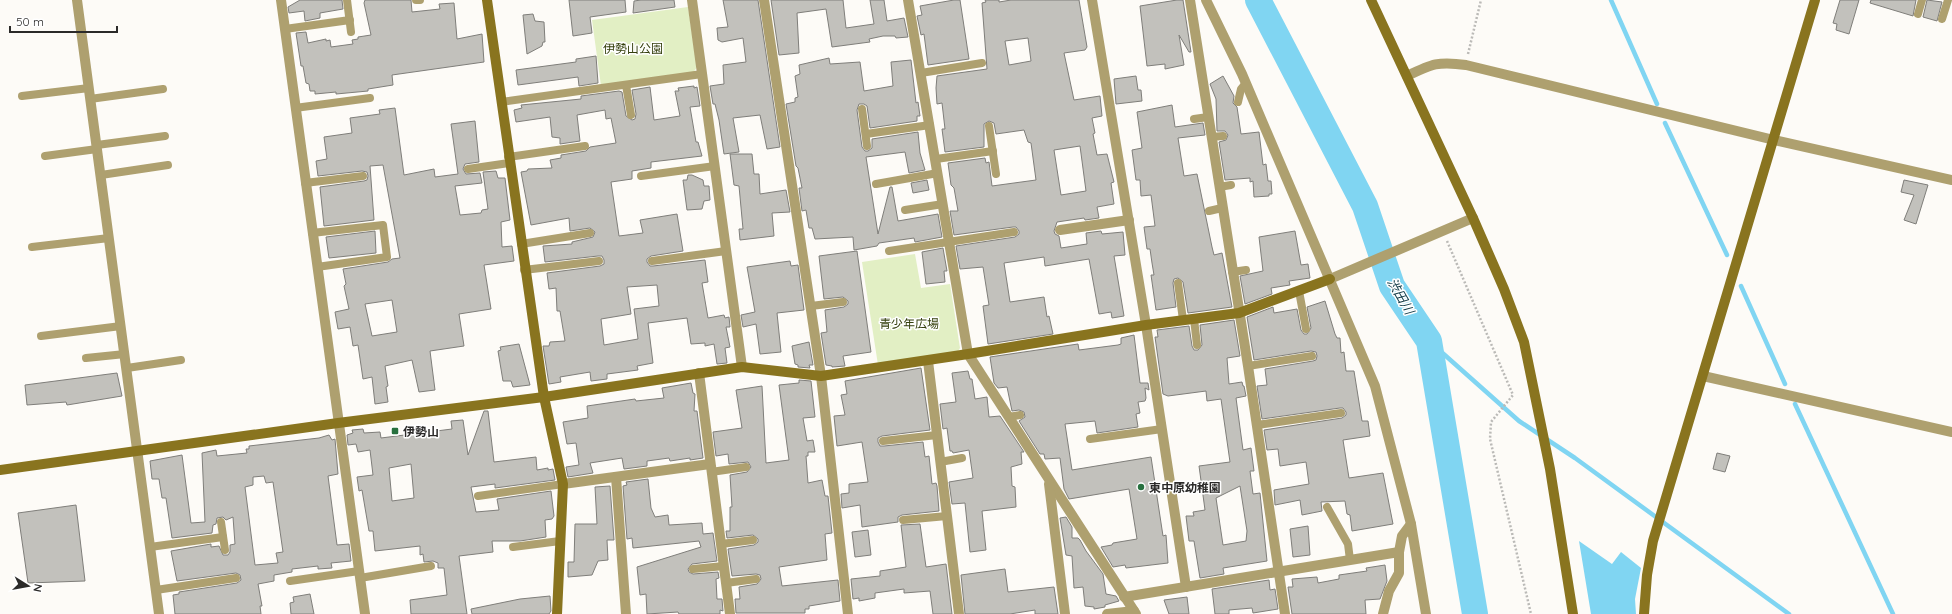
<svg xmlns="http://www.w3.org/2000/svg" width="1952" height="614" font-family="Quicksand,'Noto Sans JP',sans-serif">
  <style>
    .green { fill: #e2efc4 }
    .water { fill: #80d5f2 }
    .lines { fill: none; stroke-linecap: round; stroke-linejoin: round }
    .stream { stroke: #80d5f2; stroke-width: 4.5 }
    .river { stroke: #80d5f2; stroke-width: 26 }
    .building { fill: #c2c1bc; stroke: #7f7e7a; fill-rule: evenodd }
    .path { stroke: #bbbab7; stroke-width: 2.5; stroke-dasharray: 2 2; stroke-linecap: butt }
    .lane { stroke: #aea06f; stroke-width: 8 }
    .street { stroke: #aea06f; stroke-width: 10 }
    .secondary { stroke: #89741f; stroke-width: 10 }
    .poi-dot { fill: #28713f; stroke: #fff; stroke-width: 1.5 }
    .labels { text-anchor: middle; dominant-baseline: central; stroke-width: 3; stroke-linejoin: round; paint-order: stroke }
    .park-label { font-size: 12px; fill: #343f0c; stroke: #fff }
    .poi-label { font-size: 12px; font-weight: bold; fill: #2b2a29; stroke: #fff; text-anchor: start }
    .water-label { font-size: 13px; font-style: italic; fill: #0d3642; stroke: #fff }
  </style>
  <rect width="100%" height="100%" fill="#fdfbf7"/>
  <g class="green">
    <polygon points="688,7 697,67 693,73 601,86 592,20"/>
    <polygon points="915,254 921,288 950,284 960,348 957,353 878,365 862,262"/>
  </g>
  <polygon class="water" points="1579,541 1612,564 1621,552 1641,568 1635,599 1636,614 1591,614"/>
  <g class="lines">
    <g class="stream">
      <polyline points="1611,0 1657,104"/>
      <polyline points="1665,123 1727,255"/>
      <polyline points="1741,286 1785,384"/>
      <polyline points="1429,341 1519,421 1575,458 1789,614"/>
      <polyline points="1795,404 1893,614"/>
    </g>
    <polyline class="river" points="1258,0 1365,206 1392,286 1429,341 1475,614"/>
  </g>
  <g class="building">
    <polygon points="300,0 342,0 343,9 320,13 320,18 305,21 304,11 289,13 288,7"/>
    <polygon points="365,0 411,0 412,12 440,9 439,4 454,3 457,39 482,34 484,62 392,75 393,85 368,89 368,91 336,94 336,92 315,94 315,91 310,91 309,84 306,83 303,66 301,66 296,33 306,32 308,43 326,39 326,41 330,40 331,47 353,44 352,40 358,39 358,37 371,35 364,3"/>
    <polygon points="569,0 625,0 626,12 590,17 592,33 573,36"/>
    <polygon points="641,0 674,0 675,7 633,13 634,1"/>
    <polygon points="723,0 758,0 780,147 767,149 760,115 733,118 739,152 724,154 719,120 715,104 713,104 710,86 724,84 723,65 746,62 743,38 722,42 718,40 717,28 728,27"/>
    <polygon points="771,0 843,0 846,28 874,24 870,0 884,0 887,21 904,18 908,37 896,38 895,36 883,36 869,39 870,42 832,47 826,9 797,13 799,53 779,55"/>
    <polygon points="954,0 960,0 969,59 928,65 924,34 921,35 917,16 922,15 920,6"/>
    <path d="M985,0H999V2L1011,0H1079L1087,47L1085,50L1064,53L1074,100L1100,96L1102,116L1092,118L1095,133L1093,134L1097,155L1107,154L1114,182L1111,183L1114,204L1097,207L1099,218L1085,220L1084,218L1057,222L1054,231L1055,234L1059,236L1061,248L1087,244L1086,233L1101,231L1102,234L1123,232L1125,255L1114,256L1124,316L1112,318L1111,312L1099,314L1089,259L1045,266L1044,257L1004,263L1010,302L1044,297L1047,317L1049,316L1053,334L988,344L983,306L989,305L983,267L960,269L956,246L1015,237L1019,234V231L1016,227H1013L954,235L950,211H958L954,188L951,185L948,163L985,158L986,163L989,162L992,186L1036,180L1031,143L1028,142L1024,130L996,134L994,123L989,121L984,124V147L945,152L942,129H945L942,103L937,104L936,88L937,76L987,69L982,3L986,2ZM1028,38L1031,61L1009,65L1005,41ZM1080,146L1086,191L1061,195L1054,150Z"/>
    <polygon points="1177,0 1183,0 1191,52 1189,52 1179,35 1184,65 1165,69 1165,64 1147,66 1140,6"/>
    <polygon points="1840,0 1859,0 1849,34 1836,30 1837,24 1833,23"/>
    <polygon points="1871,0 1916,0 1913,16 1870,3"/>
    <polygon points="1927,0 1942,2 1937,21 1923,17"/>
    <polygon points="533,14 535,21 544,22 545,42 543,42 542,46 527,54 523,15"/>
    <polygon points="596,56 598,83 579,86 578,77 518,85 516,70 576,62 576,59"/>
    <polygon points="829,58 830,64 860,62 864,91 893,86 891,62 911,60 916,103 918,102 920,116 917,116 917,121 870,128 867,106 864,104 859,104 857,110 862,147 865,151 868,151 872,148 872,139 918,132 920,153 925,170 909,173 905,152 866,157 878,234 890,187 892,187 898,221 938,214 942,237 915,242 914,238 879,243 877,246 854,250 853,237 815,239 812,228 809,228 806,210 802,211 799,188 802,188 798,168 796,166 786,104 795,102 795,98 798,97 795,76 800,74 799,65"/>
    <polygon points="1136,76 1138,90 1141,90 1142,101 1116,104 1114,79"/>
    <polygon points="1223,76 1234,96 1233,103 1237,107 1241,134 1259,132 1263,165 1266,164 1268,181 1271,181 1272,194 1269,194 1269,196 1254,197 1253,181 1250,182 1250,178 1225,180 1219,142 1226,140 1228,135 1225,131 1217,131 1216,99 1210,84"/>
    <path d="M694,86V88L697,87L700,106L690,107L696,142H698L702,156L651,162V168L632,171V179L611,182L619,236L643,233L640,220L677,214L683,251L651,256L647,259V262L650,266H653L705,260L708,282L702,283L708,318L724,315L725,318L729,317L730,327H726L730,347L725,348L727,363L717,364L714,344L705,346V343L691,344L687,318L648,323L653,363L637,366L638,370L607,374V379L591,381L590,372L560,377L561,382L549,384L543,346H549L550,342L565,341L560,311H557L556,288L549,289L547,273L600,266L604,264V260L602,256H598L545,262L543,246L572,244V242L593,237L595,232L590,228L570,231L569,218L531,225L521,172L527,171L528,169L552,168L550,160L561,158V155L586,151L590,147L616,143L611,118L606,119L605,110L577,115L580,141L560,144V138L552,137L550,117L516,122L514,110L522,108L521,105L581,99V96L619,91L622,92L626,116L632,120L635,119L636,114L632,90L650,87L654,120L680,116L675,91H679L678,88ZM657,285L659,306L634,309L638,339L604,345L601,319L631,314L627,287Z"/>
    <polygon points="1172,105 1175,127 1203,123 1205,135 1178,138 1184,176 1197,174 1212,247 1214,255 1222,253 1232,307 1188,313 1183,282 1178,278 1174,279 1173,283 1176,307 1156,310 1151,275 1154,275 1152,263 1150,249 1147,249 1144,227 1155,226 1151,195 1141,196 1140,180 1136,180 1132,150 1142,148 1137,112"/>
    <path d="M395,108L404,175L434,169L435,177L458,174L451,124L475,121L479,162L465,164L463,169L466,174L480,173L482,183L455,186L460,215L481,213L482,210L488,209L483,172L496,171L498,178H505L510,220L501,222L502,247L512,246L514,261L484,265L491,309L459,314L464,346L430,351L435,390L419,392L412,360L385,366L388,386L386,387L388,402L375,404L372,377L363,379L358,345L353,346L350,327L338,329L335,312L349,309L344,286L346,284L343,269L388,262L392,259L400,258L383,165L370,166L374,220L324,226L320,187L364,181L367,180L368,176L367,172L362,171L318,176L316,161L327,159L324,137L352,133L350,118L380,114L379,110ZM392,300L397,332L372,336L365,304Z"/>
    <polygon points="730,154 752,154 754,174 759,174 760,194 786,190 790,212 772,213 774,236 740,240 739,229 743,229 739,186 734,185"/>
    <polygon points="688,175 692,175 703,180 704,186 709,186 710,200 704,201 702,209 687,210 683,180 687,180"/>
    <polygon points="927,180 929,190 913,193 911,183"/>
    <polygon points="1904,180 1928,185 1916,224 1904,220 1914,195 1901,192"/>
    <polygon points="375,231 376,253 329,258 326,237"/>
    <polygon points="1295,231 1301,265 1308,264 1310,278 1289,281 1290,285 1271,288 1272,294 1245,304 1240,276 1263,271 1259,237"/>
    <polygon points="943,248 947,271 944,271 945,282 926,284 922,252"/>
    <polygon points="857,251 871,352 843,356 845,366 832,367 832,366 826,365 821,333 827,332 825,310 844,307 848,304 848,301 843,297 824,299 819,256"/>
    <polygon points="790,261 791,266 798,265 804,310 777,313 781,352 760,354 756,324 743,327 741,315 755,312 747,267"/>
    <polygon points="1325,301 1335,334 1337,338 1340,338 1341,353 1344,352 1346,371 1354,371 1362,421 1368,421 1370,436 1343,440 1349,478 1383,473 1393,524 1352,531 1350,515 1347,514 1345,501 1321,502 1322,511 1302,515 1300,500 1275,505 1274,490 1309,484 1306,462 1280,466 1278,449 1267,450 1264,430 1342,418 1346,415 1346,412 1343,408 1340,408 1262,419 1257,386 1267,385 1265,369 1313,361 1316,360 1317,356 1316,352 1311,351 1254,360 1247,317 1273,307 1274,313 1297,309 1301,330 1304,334 1307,334 1311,328 1307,307"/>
    <path d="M1234,320L1240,356L1227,358L1229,384L1242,382L1243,386H1244L1246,396L1236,398L1243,450L1251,448L1254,471H1250L1253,494L1260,493L1267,561L1223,568L1224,574L1200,578L1194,541H1189L1186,516H1194L1193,512L1205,510L1199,466L1230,462L1221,399L1207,401L1206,391L1168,396L1163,394L1155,337H1158L1157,330L1189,326L1192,346L1194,350H1198L1202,345L1200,325ZM1240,486L1247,531L1246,541L1223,545L1216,498Z"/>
    <polygon points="1134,335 1140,383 1148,383 1149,390 1145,388 1146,398 1145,401 1138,402 1140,413 1136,414 1138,427 1097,433 1095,421 1065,424 1072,470 1151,457 1163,536 1166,535 1168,563 1126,568 1125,565 1113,567 1101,547 1112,545 1113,543 1137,539 1129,489 1069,499 1064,489 1060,458 1045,459 1044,454 1040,454 1019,421 1025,417 1024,412 1019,410 1012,411 1007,387 998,388 994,383 990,357 1078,344 1079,350 1118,345 1121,344 1121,338"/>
    <polygon points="809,342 813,365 809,365 810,368 798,367 798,365 795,364 792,346"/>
    <polygon points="519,344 530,385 513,387 511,381 503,381 498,351 501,350 500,347"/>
    <polygon points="921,368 930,430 882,436 878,438 878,442 880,446 884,446 923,442 925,457 929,456 932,484 936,483 937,486 939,511 902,515 898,517 898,522 862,527 860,505 842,508 841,494 849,493 849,484 868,482 862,442 837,446 834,416 845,415 841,395 847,394 845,381"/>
    <polygon points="968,371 970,379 972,379 975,399 987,397 989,417 1000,416 1024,452 1021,452 1022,464 1011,467 1012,486 1015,487 1016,507 982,511 986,550 970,552 965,503 952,504 949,482 973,478 969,450 953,453 952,451 950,451 947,428 943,429 940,404 956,402 952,373"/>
    <polygon points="117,373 122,396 67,405 66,402 27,405 25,385"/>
    <polygon points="799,380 811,381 815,417 803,418 807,441 813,440 815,452 808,452 808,456 806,456 808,483 822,480 825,496 828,496 832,533 825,534 827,560 779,567 782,586 838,580 840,601 809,606 809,609 805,609 805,613 736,613 735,599 740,599 739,587 757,584 761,579 760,575 756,574 732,576 728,549 754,545 758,542 758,539 753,535 727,538 726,531 730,531 730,507 732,507 730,475 747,472 751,467 748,462 729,464 728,454 716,456 713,432 742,428 736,390 762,386 766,463 789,460 779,385 799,383"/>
    <polygon points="691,383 693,393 695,394 694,411 697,411 703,458 690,460 690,458 670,461 669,458 647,461 647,466 624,469 622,458 590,463 593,473 568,477 566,467 579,465 576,443 567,444 563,422 588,418 587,406 635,399 636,401 664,398 662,388"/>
    <path d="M484,411H488L494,462L536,457L537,470L548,468V470L553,469L555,480L495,488V484L471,487L476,512L499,510L497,499L551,491L554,516L552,519L545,520L546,537L520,541H492L493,552L459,556L467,614H411L410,600L447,595L444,568H438V563L433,561L424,562L423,554L420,555V546L375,551L373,531H369L362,490L359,491L357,477L373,475L370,450L358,452L356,444L348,445L347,435L353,433L352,430L363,429L364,433L380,432L381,438L452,429L451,421L463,420L468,455ZM411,464L414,498L392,501L389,468Z"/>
    <path d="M329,435L332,440L335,439L338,474L328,476L337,545L349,544L351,561L331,563L332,568L318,569V566L292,569V572L274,575V581L258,584L262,606H260L261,614H175L173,595L179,594V592L237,583L241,580L240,575L236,573L177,581L171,551L211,544V547L219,546L223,555H228L230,552V545L235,544L233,517L226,520L223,517L217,518L216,524L213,525L212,533L172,538L166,498H162L159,479H152L150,461L182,455L191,523L205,522L202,453L216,450L217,456L247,453L246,449H249V446L319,438ZM264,476L266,483L273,482L283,552L276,553L278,563L255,565L245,487L253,485V477Z"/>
    <polygon points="1717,453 1730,456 1725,472 1713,469"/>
    <polygon points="648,479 651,508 655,517 668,515 669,525 702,523 703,534 713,533 717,561 692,564 688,569 689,572 693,574 718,572 719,578 716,579 717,599 722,599 723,611 720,610 720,614 679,614 678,612 647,614 646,594 640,595 637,567 701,547 699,541 633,548 632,538 627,539 623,486 627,485 626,482"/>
    <polygon points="610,486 614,540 607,540 608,560 598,561 592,575 568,577 568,562 574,562 575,524 597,524 595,487"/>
    <polygon points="76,505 85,581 28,583 18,513"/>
    <polygon points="1066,517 1072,527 1072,538 1078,538 1080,540 1086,551 1103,574 1106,594 1116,596 1119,601 1105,605 1105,607 1094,609 1094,607 1085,606 1083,587 1074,588 1072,556 1066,555 1060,518"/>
    <polygon points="920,524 926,567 946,564 952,614 933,614 930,591 904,593 904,589 875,593 875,598 859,601 859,598 853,599 851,579 880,576 880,571 906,567 901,525"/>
    <polygon points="1308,526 1310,555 1293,557 1290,529"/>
    <polygon points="868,530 871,555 855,557 852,532"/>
    <polygon points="1385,565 1387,581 1380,599 1365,600 1366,614 1292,614 1288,587 1293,587 1292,579 1317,577 1318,583 1339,579 1339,575 1367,571 1366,568"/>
    <polygon points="1005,569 1008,592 1054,587 1058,614 1035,614 1035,610 1010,614 965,614 961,575"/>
    <polygon points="1269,580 1270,590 1275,589 1278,609 1253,613 1252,608 1229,610 1229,614 1215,614 1212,589"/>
    <polygon points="310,594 314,614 291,614 290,603 294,602 293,597"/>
    <polygon points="550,596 551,611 549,614 472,614 471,609 520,599"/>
    <polygon points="1187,597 1189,614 1169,614 1164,600"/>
  </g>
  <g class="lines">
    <g class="path">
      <polyline points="1468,54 1481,0"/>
      <polyline points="1447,241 1513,395 1491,422 1490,439 1531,614"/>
    </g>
    <g class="lane">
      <polyline points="347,0 351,32"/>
      <polyline points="416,0 420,0"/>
      <polyline points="1918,14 1922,0"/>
      <polyline points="1942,19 1948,0"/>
      <polyline points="285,29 350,20"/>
      <polyline points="921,73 982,63"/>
      <polyline points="626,85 631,115"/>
      <polyline points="22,96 89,88"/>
      <polyline points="90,99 163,89"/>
      <polyline points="501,102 702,74"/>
      <polyline points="1238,102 1241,89 1246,83"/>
      <polyline points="295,108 370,98"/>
      <polyline points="862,109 867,146"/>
      <polyline points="1194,119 1208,117"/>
      <polyline points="989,126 996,174"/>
      <polyline points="866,134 930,125"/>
      <polyline points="1211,137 1223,136"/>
      <polyline points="97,145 165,136"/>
      <polyline points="45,156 97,149"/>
      <polyline points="508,157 585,146"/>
      <polyline points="936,159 993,151"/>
      <polyline points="468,169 509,163"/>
      <polyline points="101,175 168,165"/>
      <polyline points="641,176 715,166"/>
      <polyline points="305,183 363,176"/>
      <polyline points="876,184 938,173"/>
      <polyline points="1219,187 1231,185"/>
      <polyline points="905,210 943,204"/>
      <polyline points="1209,211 1222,208"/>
      <polyline points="312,233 383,225 387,257 317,267"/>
      <polyline points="521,244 590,233"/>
      <polyline points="32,247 109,238"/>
      <polyline points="889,251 1014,232"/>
      <polyline points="652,261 726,251"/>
      <polyline points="524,270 599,261"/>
      <polyline points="1232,272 1246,270"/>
      <polyline points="1178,283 1183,320"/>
      <polyline points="1299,291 1306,329"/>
      <polyline points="811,306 843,302"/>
      <polyline points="1194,319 1197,345"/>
      <polyline points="41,336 121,326"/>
      <polyline points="86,358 125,354"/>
      <polyline points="1248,366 1312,356"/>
      <polyline points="127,368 181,360"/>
      <polyline points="1009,417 1020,415"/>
      <polyline points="1257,425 1341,413"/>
      <polyline points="1090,439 1162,429"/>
      <polyline points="883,441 937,435"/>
      <polyline points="940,462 962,458"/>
      <polyline points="711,472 746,467"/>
      <polyline points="478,496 563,484"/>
      <polyline points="1327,507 1348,544 1350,560"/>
      <polyline points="903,520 947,516"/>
      <polyline points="221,522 225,550"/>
      <polyline points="721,544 753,540"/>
      <polyline points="150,547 223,537"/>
      <polyline points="513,547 560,541"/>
      <polyline points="693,569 724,566"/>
      <polyline points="360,578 431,566"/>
      <polyline points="290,581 359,571"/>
      <polyline points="726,583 756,579"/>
      <polyline points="156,590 236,578"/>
    </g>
    <g class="street">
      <polyline points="77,0 159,614"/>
      <polyline points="281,0 365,614"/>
      <polyline points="692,0 742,367"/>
      <polyline points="764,0 821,376 848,614"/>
      <polyline points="908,0 968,354 1136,614"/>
      <polyline points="1092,0 1146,325 1186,587"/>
      <polyline points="1190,0 1248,366 1285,614"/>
      <polyline points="1206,0 1242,74 1375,386 1411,524 1426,614"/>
      <path d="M1407,76C1432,64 1438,61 1466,65L1774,140L1952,180"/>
      <polyline points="1060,230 1129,220"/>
      <polyline points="1330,279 1473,218"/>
      <polyline points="928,361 959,614"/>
      <polyline points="699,373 730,614"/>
      <polyline points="1703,376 1952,432"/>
      <polyline points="616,477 626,614"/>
      <polyline points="563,484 710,464"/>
      <polyline points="1049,484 1065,614"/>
      <polyline points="1124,597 1399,552"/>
      <polyline points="1107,614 1134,611"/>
      <polyline points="1383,614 1389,591 1399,573 1399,552 1402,536 1411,524"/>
    </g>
    <g class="secondary">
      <polyline points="487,0 544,397 563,484 557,614"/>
      <polyline points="1371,0 1473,218 1504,289 1524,342 1550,469 1573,614"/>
      <polyline points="0,470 338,423 544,397 742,367 821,376 968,354 1146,325 1239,313 1330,279"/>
      <polyline points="1644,614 1647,575 1653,541 1815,0"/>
    </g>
  </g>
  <g class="poi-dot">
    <rect x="391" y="427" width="8" height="8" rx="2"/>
    <circle cx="1141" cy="487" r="4"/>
  </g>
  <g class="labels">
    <g class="park-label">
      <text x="633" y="48">伊勢山公園</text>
      <text x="909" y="323">青少年広場</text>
    </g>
    <g class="poi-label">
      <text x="403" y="431">伊勢山</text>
      <text x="1149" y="487">東中原幼稚園</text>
    </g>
    <g class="water-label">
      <text transform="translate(1401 296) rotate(60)">渋田川</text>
    </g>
  </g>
  <g transform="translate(28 586) rotate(101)" stroke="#ffffff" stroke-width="3" paint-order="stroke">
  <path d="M0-3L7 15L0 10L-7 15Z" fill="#2b2a29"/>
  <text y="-6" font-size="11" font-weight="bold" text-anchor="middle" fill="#2b2a29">N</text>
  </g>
  <path d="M10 26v6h107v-6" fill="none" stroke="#2b2a29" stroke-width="2"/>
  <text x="16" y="26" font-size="12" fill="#2b2a29" stroke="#ffffff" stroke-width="3" paint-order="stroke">50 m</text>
</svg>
